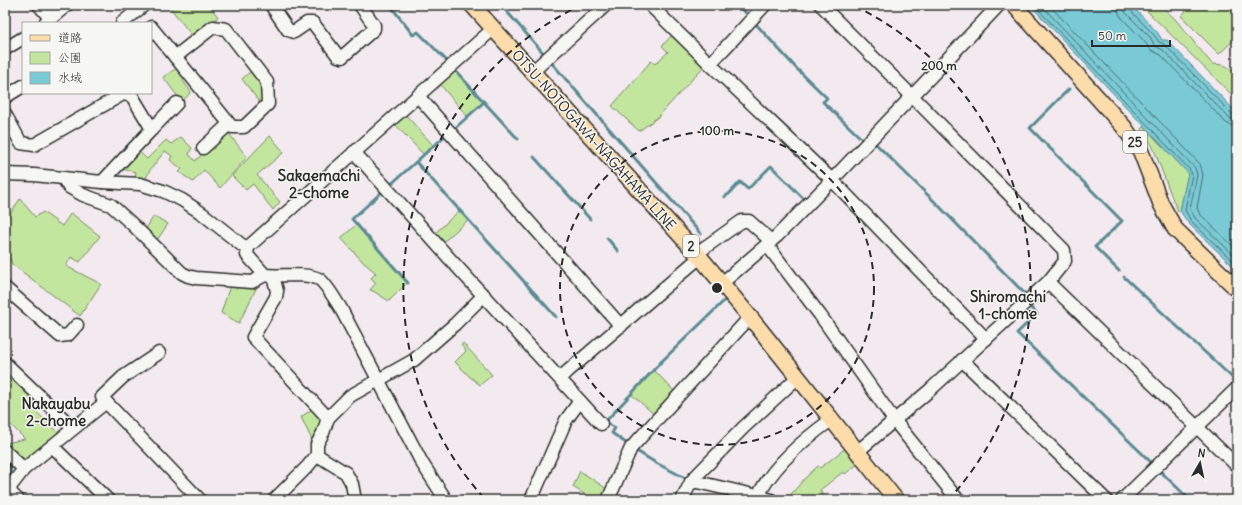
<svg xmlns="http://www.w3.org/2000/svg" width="1242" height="505" font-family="Delius,'Klee One',sans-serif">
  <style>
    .green { fill: #c3e69f; stroke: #778865 }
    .water { fill: #7acad6; stroke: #5a8a92 }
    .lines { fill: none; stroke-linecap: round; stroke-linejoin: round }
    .shore { stroke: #4b6b6f; stroke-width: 1 }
    .stream { stroke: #5a8a92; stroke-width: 3 }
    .minor-casing { stroke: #2b2b2b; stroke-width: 15 }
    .major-casing { stroke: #2b2b2b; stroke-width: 18 }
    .minor { stroke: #f6f6f2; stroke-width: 12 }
    .major { stroke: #fddcac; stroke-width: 15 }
    .ring { fill: none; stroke: #2b2b2b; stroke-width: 2; stroke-dasharray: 7 5 }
    .labels { text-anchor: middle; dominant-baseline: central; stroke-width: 3; stroke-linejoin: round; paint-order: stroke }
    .shield { fill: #f6f6f2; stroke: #686867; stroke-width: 1 }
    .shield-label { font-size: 13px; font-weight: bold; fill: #2b2b2b }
    .street-label { font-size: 14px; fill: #2b2b2b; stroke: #f6f6f2 }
    .neighbourhood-label { font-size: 15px; font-weight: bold; fill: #2b2b2b; stroke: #f6f6f2 }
    .centre { fill: #2b2b2b; stroke: #f6f6f2; stroke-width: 2 }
    .ring-label { font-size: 12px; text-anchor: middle; font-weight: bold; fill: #2b2b2b; stroke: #f6f6f2; stroke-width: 3; stroke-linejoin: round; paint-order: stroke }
  </style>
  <rect width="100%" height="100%" fill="#f2eaee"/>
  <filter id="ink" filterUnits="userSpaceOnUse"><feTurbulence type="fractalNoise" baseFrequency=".025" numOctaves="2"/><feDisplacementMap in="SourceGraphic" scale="8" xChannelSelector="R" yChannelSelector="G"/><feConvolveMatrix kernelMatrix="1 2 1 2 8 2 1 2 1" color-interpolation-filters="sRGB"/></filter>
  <g filter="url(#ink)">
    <g class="green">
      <polygon points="168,5 209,5 218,17 193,37"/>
      <path d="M1141,5H1160L1175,19L1212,64C1227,65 1227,65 1237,76V100Z"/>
      <polygon points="1179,5 1237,5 1237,37 1219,54 1181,16 1186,11"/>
      <polygon points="674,33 706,64 658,117 639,131 612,106 651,61 655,64 668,52 662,46"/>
      <polygon points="177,68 184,77 183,81 191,92 182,102 163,77"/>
      <polygon points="453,69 483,102 467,116 438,82"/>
      <polygon points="252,70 251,72 254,76 256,76 263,85 263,102 261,104 242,79"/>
      <polygon points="404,113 433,145 423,154 393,122"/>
      <polygon points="1144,127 1188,173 1180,211 1178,211 1173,200 1153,147 1142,129"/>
      <polygon points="227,131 247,157 220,188 204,170 193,182 179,172 182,169 170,160 172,156 165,151 150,170 145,180 135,179 136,172 121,169 138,151 147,159 166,140 171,144 181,137 192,148 189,154 195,161"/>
      <polygon points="270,136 284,152 257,175 280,202 273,210 253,184 246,190 232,176 257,149"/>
      <polygon points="20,199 35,217 43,212 62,226 71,213 100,236 80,262 71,257 66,266 101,284 80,316 12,264 10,259 5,255 5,215 8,217"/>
      <polygon points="459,211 468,220 440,245 432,236"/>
      <polygon points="154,216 168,224 155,243 143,233"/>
      <polygon points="356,225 407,283 389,301 373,291 370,290 376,283 371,278 376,273 363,262 341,238"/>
      <polygon points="231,283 256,285 256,289 239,323 221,313"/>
      <polygon points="463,343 492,375 480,385 469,376 455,362 466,351 461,345"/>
      <polygon points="5,370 39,402 32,408 59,433 25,462 6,443 25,439 5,419"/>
      <polygon points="654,370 676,393 655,415 631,394"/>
      <polygon points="315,407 326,418 314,444 301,417"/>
      <polygon points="847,447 859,463 845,474 843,472 820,490 826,500 786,500 806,477 818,466 820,468"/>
      <polygon points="580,471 610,491 605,500 594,500 573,487"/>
    </g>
    <polygon class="water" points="1030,5 1131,5 1158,33 1162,40 1167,40 1237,113 1237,270 1188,223 1180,211 1188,173"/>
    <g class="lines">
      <g class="shore">
        <polyline points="1034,5 1190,170 1192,174 1185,210 1191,221 1237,265"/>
        <polyline points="1041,5 1195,168 1197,175 1190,209 1195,218 1237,258"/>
        <polyline points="1049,5 1200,164 1203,175 1197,208 1200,214 1237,250"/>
        <polyline points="1117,5 1118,11 1121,17 1144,41 1151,50 1161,55 1225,122 1230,125 1237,126"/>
        <polyline points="1123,5 1125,12 1150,37 1155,46 1163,50 1229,118 1237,120"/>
        <polyline points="1128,5 1129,9 1154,35 1159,42 1165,45 1232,114 1237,115"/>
      </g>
      <g class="stream">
        <polyline points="390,5 413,35 418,32 450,64"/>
        <polyline points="501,5 546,56"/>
        <polyline points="737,5 751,17"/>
        <polyline points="754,22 797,69 827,98 823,102 863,140"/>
        <polyline points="550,61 701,234"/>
        <polyline points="1069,89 1030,128 1122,221 1095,247 1119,271"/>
        <polyline points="484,102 518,139"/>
        <polyline points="453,130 484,102 453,68"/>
        <polyline points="876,144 940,207 1027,296"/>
        <polyline points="534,157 590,219"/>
        <polyline points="416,162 556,317"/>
        <polyline points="389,186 447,134"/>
        <polyline points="383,191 352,219 408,283"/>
        <polyline points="724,197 729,194 740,182 748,189 771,166 806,201"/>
        <polyline points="607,238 618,251"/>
        <polyline points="1124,277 1237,382"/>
        <polyline points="1028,305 1037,314 1017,333 1154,465"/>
        <polyline points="630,446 612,433 615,428 605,422 661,362 724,301"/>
        <polyline points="635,450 656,463 689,480"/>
        <polyline points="5,463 11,468 8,482"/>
        <polyline points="1158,469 1190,500"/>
      </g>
      <defs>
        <g id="minor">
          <polyline points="39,5 51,19"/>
          <polyline points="271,5 288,30 294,32 307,23 313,23 338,56 342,57 374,29 374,25 360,5"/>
          <polyline points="650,5 710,64 832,180 986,339"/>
          <polyline points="821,5 912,96 1064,250 1065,261 1048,282 930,390 857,452"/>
          <polyline points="45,23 67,5"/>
          <polyline points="122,23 144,5"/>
          <polyline points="151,27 232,127 244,127 268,104 267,82 226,29 213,27 175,57"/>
          <polyline points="5,49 23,38"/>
          <polyline points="710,64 765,5"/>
          <polyline points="532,72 606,5"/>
          <polyline points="418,96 621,326"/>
          <polyline points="5,97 23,86"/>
          <polyline points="5,114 21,143 34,145 123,94 132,96 152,129 177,103"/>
          <polyline points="203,148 229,124"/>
          <polyline points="354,152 450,259 601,424"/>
          <polyline points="5,174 34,175 102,182 140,184 163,191 182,200 203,214 243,246 248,247"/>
          <polyline points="63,178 69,187 83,195 111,205 132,224 182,273 188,276 196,278 252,282 265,275"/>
          <polyline points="102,182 152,129"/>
          <polyline points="767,245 820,315 894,420 958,500"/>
          <polyline points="697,253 742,221 749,221 771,241"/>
          <polyline points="273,276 277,291 276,297 253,337 328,418"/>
          <polyline points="1048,282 1237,466"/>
          <polyline points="722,283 777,236 832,180 999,5"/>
          <polyline points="5,288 60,336 68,335 77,325"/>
          <polyline points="962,360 1106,500"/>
          <polyline points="5,363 73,428"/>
          <polyline points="560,378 700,257"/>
          <polyline points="106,402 102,397 123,377 159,353"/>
          <polyline points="52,446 108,500"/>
          <polyline points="5,451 24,469"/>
          <polyline points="317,455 346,473 352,484 355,500"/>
          <polyline points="691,482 697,482 758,496 771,500"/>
          <polyline points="18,500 11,493 10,487 24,469 106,402 200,500"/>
          <polyline points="274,500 307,467 317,455 317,444 323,433 328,418 350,396 414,360 455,324 484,295"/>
          <path d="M446,500L422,463L340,307C335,300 326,283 319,279C303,272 282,277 265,275L247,255L248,247L493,29"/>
          <polyline points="531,500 566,420 580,401"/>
          <polyline points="608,500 631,448 750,317"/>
          <polyline points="682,500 691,482 697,475 743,428 798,377"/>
          <path d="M756,500C771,467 803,440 831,420"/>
          <polyline points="1122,500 1237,388"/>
        </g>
        <g id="major">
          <polyline points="472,5 700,257 750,317 896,500"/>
          <polyline points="1014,5 1124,127 1141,152 1161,204 1175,229 1237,289"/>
        </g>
      </defs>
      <use href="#minor" class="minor-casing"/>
      <use href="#major" class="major-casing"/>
      <use href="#minor" class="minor"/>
      <use href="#major" class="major"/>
    </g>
  </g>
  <g class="ring">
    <circle cx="717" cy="288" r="157"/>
    <path d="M484 498A314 314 0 0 1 579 6M855 6A314 314 0 0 1 950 498"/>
  </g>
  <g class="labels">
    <g class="shield">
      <rect x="1123" y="131" width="24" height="22" rx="3"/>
      <rect x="683" y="235" width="16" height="22" rx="3"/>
    </g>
    <g class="shield-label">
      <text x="1135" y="142">25</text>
      <text x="691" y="246">2</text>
    </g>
    <g class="street-label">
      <text transform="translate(594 140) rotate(48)">OTSU-NOTOGAWA-NAGAHAMA LINE</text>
    </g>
    <g class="neighbourhood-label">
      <text x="319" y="175">Sakaemachi<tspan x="319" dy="17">2-chome</tspan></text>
      <text x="1008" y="296">Shiromachi<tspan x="1008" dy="17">1-chome</tspan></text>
      <text x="56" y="403">Nakayabu<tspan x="56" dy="17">2-chome</tspan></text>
    </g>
  </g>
  <circle cx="717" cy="288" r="6" class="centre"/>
  <g class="ring-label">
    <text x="939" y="70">200 m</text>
    <text x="717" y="135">100 m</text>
  </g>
  <rect width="1242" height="505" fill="none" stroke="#f6f6f2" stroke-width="20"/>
  <rect x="10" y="10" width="1222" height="485" fill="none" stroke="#2b2b2b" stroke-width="1.5" filter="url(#ink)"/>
  <rect x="22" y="22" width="130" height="72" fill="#f6f6f2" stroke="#a5a5a2"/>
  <rect x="30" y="35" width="20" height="6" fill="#fddcac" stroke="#a5a5a2"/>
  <text x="58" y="42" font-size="12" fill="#2b2b2b">道路</text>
  <rect x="30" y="52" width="20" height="12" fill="#c3e69f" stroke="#a5a5a2"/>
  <text x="58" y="62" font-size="12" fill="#2b2b2b">公園</text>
  <rect x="30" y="72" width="20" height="12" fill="#7acad6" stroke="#a5a5a2"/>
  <text x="58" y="82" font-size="12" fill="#2b2b2b">水域</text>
  <g transform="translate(1200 463) rotate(9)" stroke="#f6f6f2" stroke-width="3" paint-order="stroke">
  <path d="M0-3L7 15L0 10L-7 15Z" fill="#2b2b2b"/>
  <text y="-6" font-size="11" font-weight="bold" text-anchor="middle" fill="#2b2b2b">N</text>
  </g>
  <path d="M1092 40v6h78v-6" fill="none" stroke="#2b2b2b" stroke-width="2"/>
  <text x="1098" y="40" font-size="12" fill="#2b2b2b" stroke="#f6f6f2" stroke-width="3" paint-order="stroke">50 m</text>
</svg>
